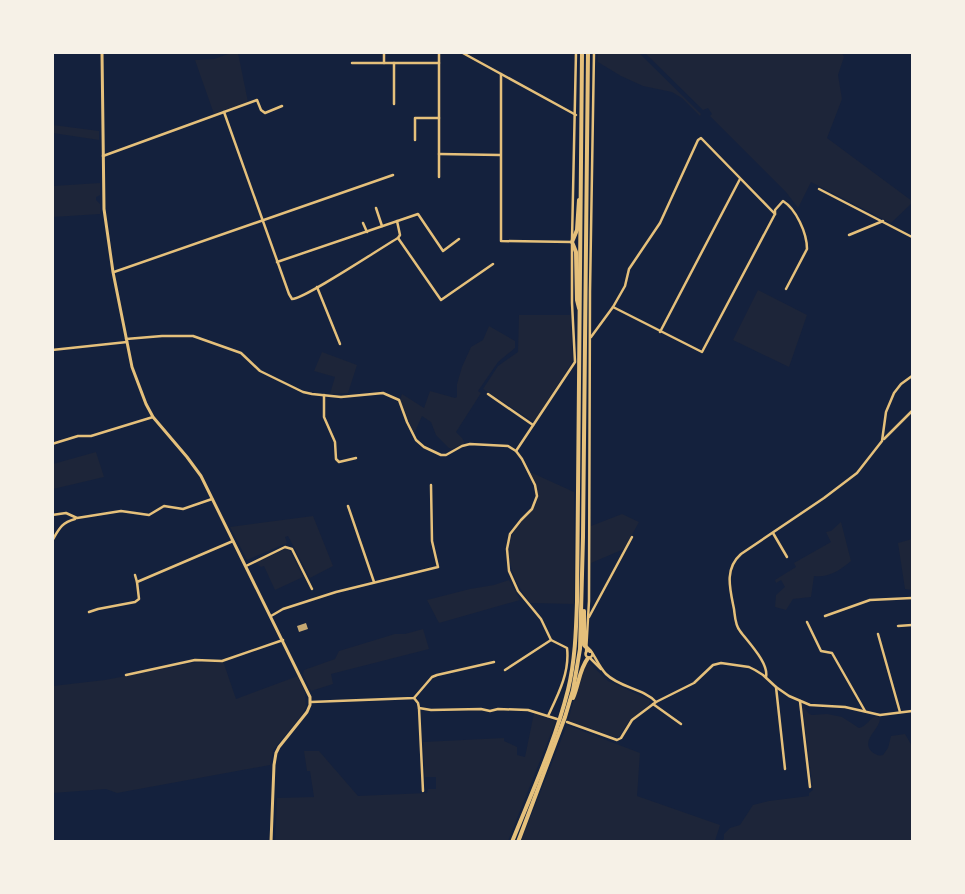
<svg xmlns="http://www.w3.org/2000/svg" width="965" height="894" font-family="Montserrat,sans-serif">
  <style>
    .green { fill: #1d2539 }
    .building { fill: #c6a872 }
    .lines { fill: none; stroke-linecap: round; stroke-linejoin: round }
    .minor { stroke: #e5c07b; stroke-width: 2.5 }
    .tertiary { stroke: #e5c07b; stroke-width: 3 }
    .primary { stroke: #e5c07b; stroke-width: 4 }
  </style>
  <rect width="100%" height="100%" fill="#14213d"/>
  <g class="green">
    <polygon points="234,52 238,53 248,102 214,114 195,60 214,59"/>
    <polygon points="598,53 639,53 701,114 700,116 682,98 672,92 643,86 621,76 598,62"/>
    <polygon points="645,53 842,53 844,57 838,75 842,99 827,138 912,201 912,203 891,223 811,182 798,208 786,192 710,116 712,114 708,108 703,110"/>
    <polygon points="53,125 99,131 99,140 53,133"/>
    <polygon points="100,183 100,195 96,197 96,200 100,204 100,214 53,217 53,186"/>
    <polygon points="758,290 807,315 789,367 733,340"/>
    <polygon points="519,315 570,315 573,361 534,422 483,389 498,366 518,352"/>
    <polygon points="489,326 515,341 515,348 498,362 478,391 481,393 456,432 462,438 465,443 452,449 449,448 436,435 431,422 422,416 414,434 400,400 402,394 424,408 430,391 455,398 457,397 457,384 462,367 471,347 483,340"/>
    <polygon points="322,352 357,365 348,393 330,394 335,377 314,371"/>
    <polygon points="96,452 104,477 53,489 53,464"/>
    <path d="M530,472L574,492V604L530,603C517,586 502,557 512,535C525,507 551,511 530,472Z"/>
    <polygon points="622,514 639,522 624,549 591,563 591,526"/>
    <polygon points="313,516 333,566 310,578 288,536 285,537 287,543 247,560 230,527"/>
    <path d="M841,522L851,561C840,570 829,578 814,576L811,597L793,599L786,610L775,607L776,595L785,587L781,580L776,583L775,580L796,567L794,563L831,542L826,532L831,531Z"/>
    <polygon points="912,539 912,590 905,589 898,543"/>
    <polygon points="285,549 290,551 303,577 275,590 264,566 261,567 256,563"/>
    <polygon points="509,580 520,600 439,623 427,600 470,589 494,585"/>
    <polygon points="423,629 429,649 331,674 333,684 311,691 303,674 304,670 335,659 339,651 395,634 405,634"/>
    <polygon points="223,661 236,699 298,676 305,693 306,707 301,716 273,750 270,765 117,793 106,789 53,793 53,686 105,680 192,663"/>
    <polygon points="588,662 608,681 650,700 649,705 629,721 619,737 614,737 568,721 582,670"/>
    <path d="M802,704L809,714L812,715L827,714L842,717L859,728C867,726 869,719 876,716L880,718C880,730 860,740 872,752C876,755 879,756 883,755L888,748L891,736L905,734L912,746V841L720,842L724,839V834L730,828L740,825L753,805L769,801L809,796V793L813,790Z"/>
    <polygon points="534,713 556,721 508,841 275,842 277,798 314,797 310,771 307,771 304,751 319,751 358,796 427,793 428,789 436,789 436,777 425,777 423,742 504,738 504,741 517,747 517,755 525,757"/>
    <polygon points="567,725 640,753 637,796 720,825 715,841 521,841"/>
  </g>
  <polygon class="building" points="306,623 308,629 299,632 297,626"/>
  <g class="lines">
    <g class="minor">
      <polyline points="461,52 576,115"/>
      <polyline points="352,63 439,63"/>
      <polyline points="384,63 384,52"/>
      <polyline points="394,63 394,104"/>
      <polyline points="501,74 501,241 572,242"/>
      <path d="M224,112L289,294L292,299C303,300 382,247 398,238L400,235L397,221"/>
      <polyline points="415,140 415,118 439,118"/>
      <polyline points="439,154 500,155"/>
      <polyline points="103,156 257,100 261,110 265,113 282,106"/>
      <polyline points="439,177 439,52"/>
      <polyline points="819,189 912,237"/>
      <polyline points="376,208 382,226"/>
      <polyline points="363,223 367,232"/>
      <polyline points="849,235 883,221"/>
      <polyline points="398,238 441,300 493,264"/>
      <polyline points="572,240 576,52"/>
      <polyline points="277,262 418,214 443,251 459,239"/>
      <polyline points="114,272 393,175"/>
      <polyline points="317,287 340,344"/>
      <path d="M613,307L702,352L775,214V210L783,201C796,209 807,233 807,249L786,289"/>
      <polyline points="660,332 740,179"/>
      <polyline points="591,337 613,307 625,286 629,269 660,223 698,140 701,138 775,214"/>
      <path d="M126,339L162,336H193L241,353L260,371L303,392L312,394L341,397L383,393L399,400L407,422L416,440L424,447L441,455H446L462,446L470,444L508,446L516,451L522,459L535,485L537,496L532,509L521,520L510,534L507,549L509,571L518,591L541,619L551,640L567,648C570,672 558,695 548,716"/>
      <polyline points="52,350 127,342"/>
      <polyline points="488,394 533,425"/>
      <polyline points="324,395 324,417 335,442 336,459 339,462 356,458"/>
      <polyline points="884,439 912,411"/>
      <polyline points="52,444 78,436 91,436 153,417"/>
      <polyline points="516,451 575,362 572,303 572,245"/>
      <polyline points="348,506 374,582"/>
      <polyline points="52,515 66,513 77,518 121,511 149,515 164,506 183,509 212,499"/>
      <polyline points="773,533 787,557"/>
      <path d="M52,541C59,529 61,523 75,519"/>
      <polyline points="246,566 285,547 292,549 312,589"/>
      <polyline points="135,575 137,582"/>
      <polyline points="89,612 98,609 135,602 139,599 137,582 233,541"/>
      <polyline points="271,616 283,609 336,592 438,567 432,541 431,485"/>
      <polyline points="825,616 870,600 912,598"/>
      <polyline points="589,617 632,537"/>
      <polyline points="807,622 821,651 832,653 865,711"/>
      <polyline points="898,626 912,625"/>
      <polyline points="878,634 900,712"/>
      <circle cx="589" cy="654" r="3.5"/>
      <polyline points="586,653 589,601 590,292 594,52"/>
      <path d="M593,654C597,661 601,669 606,674C620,688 643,688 656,702L694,683L713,665L721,663L749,667L755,670L763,675L776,687L789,696L810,705L845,707L880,715L912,711"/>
      <polyline points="590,658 601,669"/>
      <polyline points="505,670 551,640"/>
      <polyline points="126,675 195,660 222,661 283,640"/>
      <path d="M766,677C769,663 748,642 740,631C735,625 735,616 734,609C730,589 724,569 741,554L824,498L857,473L882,441L886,412L894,393L901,384L912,376"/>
      <polyline points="776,687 785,769"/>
      <polyline points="414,698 418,703 419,708 423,791"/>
      <polyline points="800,701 810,787"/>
      <polyline points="311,702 414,698 432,677 437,675 494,662"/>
      <polyline points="653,704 681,724"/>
      <polyline points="419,708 431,710 481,709 490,711 498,709 528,710 557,719"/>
      <polyline points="567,722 617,740 621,738 632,720 656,702"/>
    </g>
    <polyline class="tertiary" points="102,52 104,209 113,272 132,367 146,404 153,417 187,457 201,476 310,697 310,705 307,712 279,747 276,753 274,765 271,842"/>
    <g class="primary">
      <polyline points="579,308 577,300 576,252 572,242 577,230 579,200"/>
      <polyline points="584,611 584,645 590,651"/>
      <path d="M573,698C579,684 579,670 588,658"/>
      <path d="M512,842C532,792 555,742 568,690C575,661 576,632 577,602L582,52"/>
      <polyline points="518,842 565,717 573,690 580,649 583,537 588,52"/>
    </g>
  </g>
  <rect width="965" height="894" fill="none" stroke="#f6f1e7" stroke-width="108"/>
</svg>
